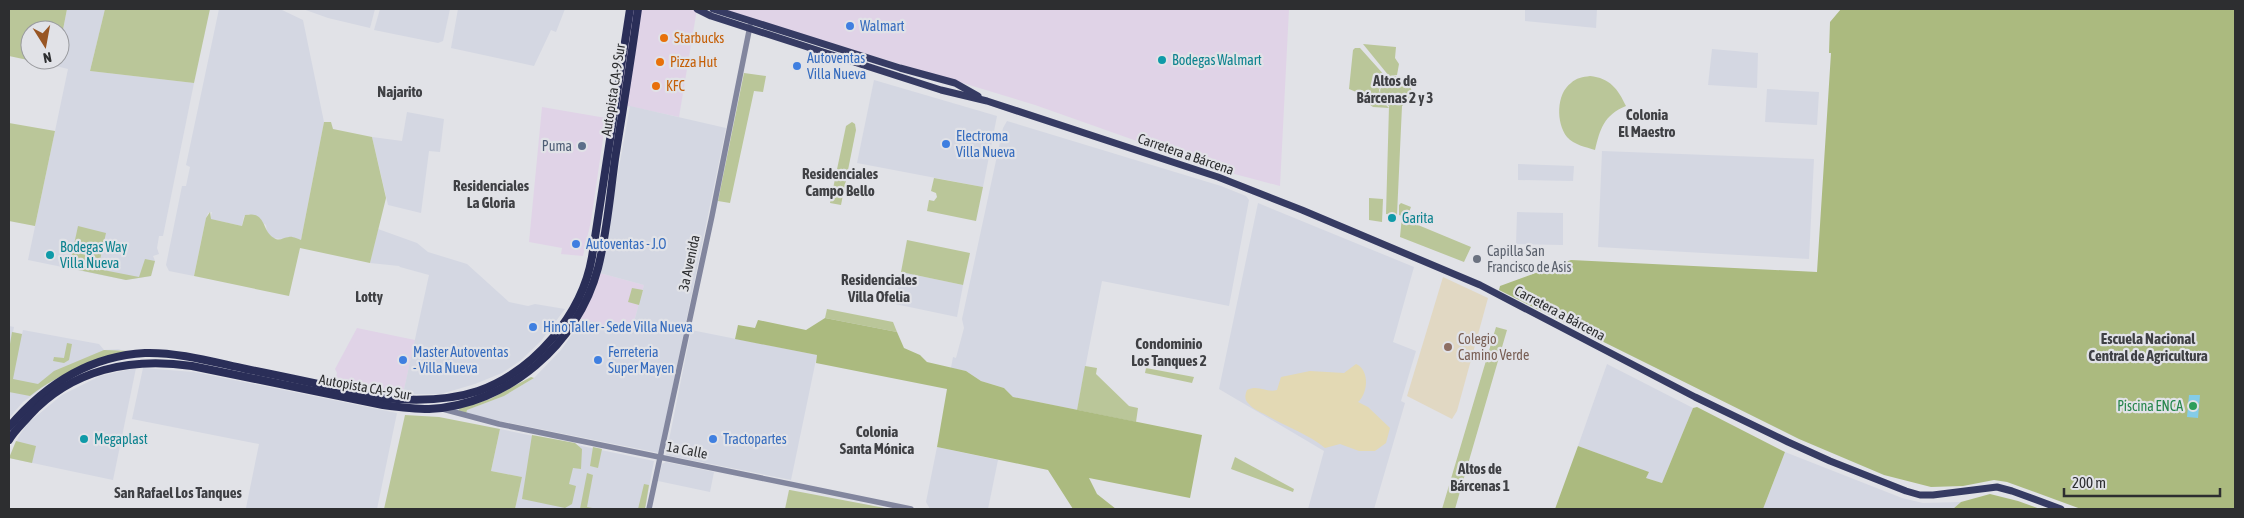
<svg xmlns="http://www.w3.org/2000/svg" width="2244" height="518" font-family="'Asap Condensed',sans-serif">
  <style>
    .commercial { fill: #e0d3e7 }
    .built { fill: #d4d7e2 }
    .education { fill: #e1d8c3 }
    .green { fill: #bac699 }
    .forest { fill: #abba7f }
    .sand { fill: #e3d9b4 }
    .water { fill: #84cce8 }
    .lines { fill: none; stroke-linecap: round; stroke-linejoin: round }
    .tertiary { stroke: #82869e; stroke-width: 5.5 }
    .primary { stroke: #363b63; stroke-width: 7 }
    .trunk { stroke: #2a2e58; stroke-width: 8 }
    .shop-dot { fill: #3f7fe0; stroke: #e1e2e7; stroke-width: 2 }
    .food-dot { fill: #e8710a; stroke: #e1e2e7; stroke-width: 2 }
    .culture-dot { fill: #0f9aa8; stroke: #e1e2e7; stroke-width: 2 }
    .service-dot { fill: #5c6f8a; stroke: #e1e2e7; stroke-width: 2 }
    .worship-dot { fill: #6b7280; stroke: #e1e2e7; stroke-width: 2 }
    .education-dot { fill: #8d6e63; stroke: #e1e2e7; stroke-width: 2 }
    .leisure-dot { fill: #2e9e5b; stroke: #e1e2e7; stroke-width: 2 }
    .labels { text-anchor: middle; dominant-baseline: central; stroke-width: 4.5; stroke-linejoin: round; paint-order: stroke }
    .shop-label { font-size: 14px; fill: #366cbe; stroke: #e1e2e7; text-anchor: start }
    .food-label { font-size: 14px; fill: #c56008; stroke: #e1e2e7; text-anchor: start }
    .culture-label { font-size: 14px; fill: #0d838f; stroke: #e1e2e7; text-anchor: start }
    .street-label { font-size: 14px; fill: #2d2e30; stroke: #e1e2e7 }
    .service-label { font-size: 14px; fill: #4e5e75; stroke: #e1e2e7; text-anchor: end }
    .worship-label { font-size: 14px; fill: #5b616d; stroke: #e1e2e7; text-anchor: start }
    .education-label { font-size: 14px; fill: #785e54; stroke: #e1e2e7; text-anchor: start }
    .leisure-label { font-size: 14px; fill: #27864d; stroke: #e1e2e7; text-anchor: end }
    .neighbourhood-label { font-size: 15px; font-weight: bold; fill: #3f4044; stroke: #e1e2e7 }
  </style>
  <rect width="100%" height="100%" fill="#e1e2e7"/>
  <g class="commercial">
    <polygon points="632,9 697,9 679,117 618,104"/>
    <polygon points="718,9 1289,9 1280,186 1216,169 1035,105"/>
    <polygon points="542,107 606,118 591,221 583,256 561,254 562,248 529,242"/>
    <polygon points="600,273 644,285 631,333 589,321 578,325 595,290"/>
    <polygon points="357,328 415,340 403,394 335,381 337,373 335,369"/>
  </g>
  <g class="built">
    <polygon points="67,9 105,9 90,71 194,83 163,236 159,236 157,248 159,254 153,256 155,261 151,276 126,280 28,260 68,69 56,66 57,60 60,60 60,45"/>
    <polygon points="219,9 280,9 303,20 324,122 301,240 289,237 282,239 273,238 267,232 266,225 249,214 244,216 242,226 210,219 212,212 208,213 206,218 194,276 169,271 166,265 182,186 186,186 190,167 186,165"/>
    <polygon points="303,9 375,9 370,28 328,18"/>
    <polygon points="380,9 450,9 443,41 438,43 374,30"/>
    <polygon points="458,9 565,9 556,32 551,30 534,66 451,48"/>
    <polygon points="1525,9 1597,9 1596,28 1525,21"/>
    <polygon points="1712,49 1758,53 1757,88 1708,85"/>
    <polygon points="874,80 997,116 983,187 857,163"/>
    <polygon points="1767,89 1819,92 1817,125 1765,122"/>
    <polygon points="630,106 726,128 659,453 466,414 467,410 504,396 534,378 561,350 580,323 589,321 631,333 644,285 600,273"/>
    <polygon points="407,112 444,119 440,152 429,151 421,213 388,205 372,137 402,141"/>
    <polygon points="1007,121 1221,186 1246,196 1249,200 1229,306 1102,281 1077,410 1013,397 1004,388 981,381 966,371 951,368 953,357 956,358 964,328 962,319 1003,128"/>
    <polygon points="1602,151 1814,159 1809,259 1598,247"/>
    <polygon points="1518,164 1574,166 1573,181 1518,180"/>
    <polygon points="1258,203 1414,267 1393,342 1416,351 1401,401 1405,403 1374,509 1308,509 1324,451 1219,389"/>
    <polygon points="1517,212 1563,213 1563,245 1516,244"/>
    <polygon points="378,229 417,243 428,252 467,264 509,302 528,306 535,304 565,309 541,341 520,361 502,373 475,384 441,394 403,394 429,275 400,267 399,266 370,263"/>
    <polygon points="901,272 963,285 957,317 895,304"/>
    <polygon points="9,326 14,327 13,332 22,334 23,330 99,344 104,350 121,349 79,366 48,384 23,402 9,418"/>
    <polygon points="691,330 817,355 791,480 666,455"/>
    <polygon points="1607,364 1693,408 1662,483 1646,478 1648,472 1578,446"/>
    <polygon points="136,368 113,480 9,458 19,436 28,423 62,395 100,376"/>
    <polygon points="143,368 194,372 397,413 377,509 246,508 259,444 132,419"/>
    <polygon points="500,429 654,461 645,509 515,509 522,477 491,471"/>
    <polygon points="937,447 998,460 988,509 930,509 926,502"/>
    <polygon points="1785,452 1902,498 1923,503 1961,502 1953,509 1763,509"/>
    <polygon points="666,462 714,472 710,492 658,481 662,464"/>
  </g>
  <polygon class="education" points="1443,277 1488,298 1457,411 1452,419 1407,396"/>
  <g class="green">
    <polygon points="9,9 67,9 60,45 60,30 30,30 30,60 57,60 56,66 9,56"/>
    <polygon points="105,9 210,9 194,83 90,71"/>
    <polygon points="1363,44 1396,47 1395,58 1399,64 1397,75 1389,76"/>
    <polygon points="1355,48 1360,48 1386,77 1379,90 1382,101 1389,108 1373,107 1369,104 1371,98 1349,89 1353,50"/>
    <polygon points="744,73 766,76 763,92 754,91 730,203 718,201"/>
    <path d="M1398,76L1406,79L1412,91L1410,99L1402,106L1397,215L1386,214L1389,106C1374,96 1379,76 1398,76Z"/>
    <path d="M1590,76C1610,78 1618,89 1626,106C1604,115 1600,129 1595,150C1586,147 1574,145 1567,137C1556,123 1556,94 1571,83C1576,78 1583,77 1590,76Z"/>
    <path d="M324,122H331L333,129L372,137L386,198L370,263L300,248L289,296L194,276L206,218L210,212L211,219L242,226L245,215C267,211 261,231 274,238C280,242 283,237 289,237C292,236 298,239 301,240Z"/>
    <polygon points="852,122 855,124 856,130 841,205 830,203 846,126"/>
    <polygon points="9,123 55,131 35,226 9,221"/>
    <polygon points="934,178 983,187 976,221 927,211 929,200 934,201 937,197 936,193 931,191"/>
    <polygon points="1369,198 1383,199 1382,222 1369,220"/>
    <polygon points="1401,203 1411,207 1406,220 1471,247 1464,262 1400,237 1402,216 1399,215 1399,205"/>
    <polygon points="78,226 106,233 98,269 139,277 145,259 155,261 151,276 126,280 69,268"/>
    <polygon points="907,240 970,253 963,285 901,272"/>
    <polygon points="632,288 643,290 639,305 628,302"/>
    <polygon points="827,309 893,322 897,332 825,318"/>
    <polygon points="1496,327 1507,330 1461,488 1455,509 1442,509"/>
    <path d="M12,332L22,334L13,379L38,384L54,371L104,350L132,351C94,362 62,371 30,396L9,392V350Z"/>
    <polygon points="67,343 72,344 69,360 64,363 53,361 54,357 64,358"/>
    <polygon points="1085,366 1097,368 1096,374 1129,406 1138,408 1136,422 1077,410"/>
    <polygon points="1146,368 1194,377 1192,383 1145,373"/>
    <polygon points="531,377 534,378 504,396 467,410 466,414 458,411 460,408 490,399"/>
    <polygon points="405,415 439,417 500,429 491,471 522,477 515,509 384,509"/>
    <polygon points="532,435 575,443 582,449 581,469 573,468 569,484 576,486 572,504 565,508 522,499"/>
    <polygon points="16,441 36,446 32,463 9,458"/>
    <polygon points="593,447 602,449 598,468 590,466"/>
    <polygon points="1235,457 1294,489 1293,492 1231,469"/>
    <polygon points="587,473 593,475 587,507 598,509 580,509"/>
    <polygon points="644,484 649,485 645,509 638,509"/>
    <polygon points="789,490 790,490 890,509 785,509"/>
  </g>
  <g class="forest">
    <polygon points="1841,9 2235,9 2235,509 2081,509 2007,482 1994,480 1963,486 1931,487 1884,475 1799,439 1499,290 1500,286 1571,260 1817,272 1831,53 1829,53 1830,22"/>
    <polygon points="825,318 897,332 904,348 920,355 927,362 966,371 981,381 1004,388 1013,397 1202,435 1190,498 1089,478 1097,494 1116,509 1073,509 1048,470 937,447 947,389 816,363 817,355 735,339 738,325 755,328 758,320 806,330"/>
    <polygon points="1697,407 1785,452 1763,509 1555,509 1578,446 1649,472 1646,478 1662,483 1693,408"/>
    <polygon points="1990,494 2018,501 2040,509 1953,509 1961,502"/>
  </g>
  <path class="sand" d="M1356,364C1370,370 1368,393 1358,402L1368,407L1390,428L1386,443L1375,451H1359L1340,444L1325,448C1308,434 1285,426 1266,415C1260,412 1253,409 1249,404C1244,400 1245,395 1247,390C1259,384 1265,393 1277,390L1281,377L1310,371L1344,373Z"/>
  <polygon class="water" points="2189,395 2200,395 2198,418 2187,417"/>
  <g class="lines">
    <g class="tertiary">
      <polyline points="439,408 499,424 911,509"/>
      <polyline points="649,509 712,216 750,26"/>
    </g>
    <g class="primary">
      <polyline points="697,9 711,16 941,90 987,101 1218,177 1302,210 1480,285 1695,397 1788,442 1830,461 1906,491 1920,495 1933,495 1997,487 2012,491 2061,509"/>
      <polyline points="713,9 900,68 955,83 978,96"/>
    </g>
    <g class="trunk">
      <path d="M9,427C44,386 88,356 145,353C178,352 213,362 246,369C292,378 337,388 383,398C414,401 448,401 478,391C534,371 582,315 592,257L630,9"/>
      <path d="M9,440C14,431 22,424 29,416C72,369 131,357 192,366L383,405C398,407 413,409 429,409C508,405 578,344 598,268C607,233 610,195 615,159C623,109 631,59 638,9"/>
    </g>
  </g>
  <g class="shop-dot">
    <circle cx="850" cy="26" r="5"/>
    <circle cx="797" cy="66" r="5"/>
    <circle cx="946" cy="144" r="5"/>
    <circle cx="576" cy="244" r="5"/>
    <circle cx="533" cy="327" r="5"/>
    <circle cx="403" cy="360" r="5"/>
    <circle cx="598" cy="360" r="5"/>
    <circle cx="713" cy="439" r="5"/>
  </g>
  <g class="food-dot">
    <circle cx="664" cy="38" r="5"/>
    <circle cx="660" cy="62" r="5"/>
    <circle cx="656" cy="86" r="5"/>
  </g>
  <g class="culture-dot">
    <circle cx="1162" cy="60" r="5"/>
    <circle cx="1392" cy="218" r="5"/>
    <circle cx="50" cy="255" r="5"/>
    <circle cx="84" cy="439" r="5"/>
  </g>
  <circle class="service-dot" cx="582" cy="146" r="5"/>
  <circle class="worship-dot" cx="1477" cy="259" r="5"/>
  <circle class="education-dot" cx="1448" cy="347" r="5"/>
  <circle class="leisure-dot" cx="2193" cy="406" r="5"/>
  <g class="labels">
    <g class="shop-label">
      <text x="860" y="26">Walmart</text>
      <text x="807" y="58">Autoventas<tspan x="807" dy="16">Villa Nueva</tspan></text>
      <text x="956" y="136">Electroma<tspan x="956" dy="16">Villa Nueva</tspan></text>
      <text x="586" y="244">Autoventas - J.O</text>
      <text x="543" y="327">Hino Taller - Sede Villa Nueva</text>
      <text x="413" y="352">Master Autoventas<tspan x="413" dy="16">- Villa Nueva</tspan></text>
      <text x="608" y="352">Ferreteria<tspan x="608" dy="16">Super Mayen</tspan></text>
      <text x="723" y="439">Tractopartes</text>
    </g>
    <g class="food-label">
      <text x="674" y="38">Starbucks</text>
      <text x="670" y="62">Pizza Hut</text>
      <text x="666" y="86">KFC</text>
    </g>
    <g class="culture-label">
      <text x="1172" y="60">Bodegas Walmart</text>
      <text x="1402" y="218">Garita</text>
      <text x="60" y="247">Bodegas Way<tspan x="60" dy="16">Villa Nueva</tspan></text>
      <text x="94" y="439">Megaplast</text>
    </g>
    <g class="street-label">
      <text transform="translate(613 90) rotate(-81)">Autopista CA-9 Sur</text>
      <text transform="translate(1186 154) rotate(19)">Carretera a Bárcena</text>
      <text transform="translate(689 263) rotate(-78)">3a Avenida</text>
      <text transform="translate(1560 313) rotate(28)">Carretera a Bárcena</text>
      <text transform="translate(365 387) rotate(10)">Autopista CA-9 Sur</text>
      <text transform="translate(687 450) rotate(11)">1a Calle</text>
    </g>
    <g class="service-label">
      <text x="572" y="146">Puma</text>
    </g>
    <g class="worship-label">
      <text x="1487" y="251">Capilla San<tspan x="1487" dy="16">Francisco de Asis</tspan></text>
    </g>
    <g class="education-label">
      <text x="1458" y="339">Colegio<tspan x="1458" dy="16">Camino Verde</tspan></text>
    </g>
    <g class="leisure-label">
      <text x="2183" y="406">Piscina ENCA</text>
    </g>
    <g class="neighbourhood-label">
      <text x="1395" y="80">Altos de<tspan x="1395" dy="17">Bárcenas 2 y 3</tspan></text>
      <text x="400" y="91">Najarito</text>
      <text x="1647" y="114">Colonia<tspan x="1647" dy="17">El Maestro</tspan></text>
      <text x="840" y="173">Residenciales<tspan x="840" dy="17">Campo Bello</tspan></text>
      <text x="491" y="185">Residenciales<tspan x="491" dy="17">La Gloria</tspan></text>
      <text x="879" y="279">Residenciales<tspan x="879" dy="17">Villa Ofelia</tspan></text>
      <text x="369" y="296">Lotty</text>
      <text x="2148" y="338">Escuela Nacional<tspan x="2148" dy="17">Central de Agricultura</tspan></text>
      <text x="1169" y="343">Condominio<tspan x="1169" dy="17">Los Tanques 2</tspan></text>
      <text x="877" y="431">Colonia<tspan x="877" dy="17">Santa Mónica</tspan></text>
      <text x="1480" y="468">Altos de<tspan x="1480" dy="17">Bárcenas 1</tspan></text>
      <text x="178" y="492">San Rafael Los Tanques</text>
    </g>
  </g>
  <rect width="2244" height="518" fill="none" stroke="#2d2e30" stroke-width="20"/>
  <g transform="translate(45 45) rotate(169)"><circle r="24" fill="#e1e2e7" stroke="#999a9e"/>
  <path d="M0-4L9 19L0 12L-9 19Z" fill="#985624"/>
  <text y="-8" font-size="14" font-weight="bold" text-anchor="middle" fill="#2d2e30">N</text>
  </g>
  <path d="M2064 488v8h156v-8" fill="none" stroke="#2d2e30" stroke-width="2.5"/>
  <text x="2072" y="488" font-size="15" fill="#2d2e30" stroke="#e1e2e7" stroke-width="4" paint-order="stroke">200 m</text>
</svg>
